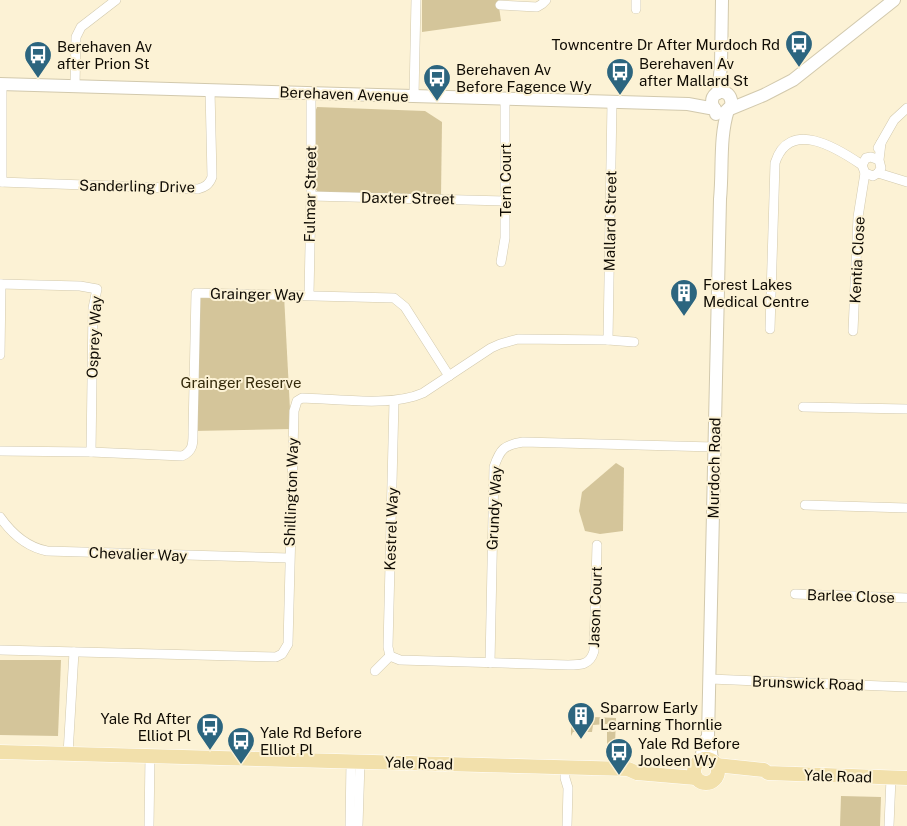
<svg xmlns="http://www.w3.org/2000/svg" width="907" height="826" font-family="'Public Sans',sans-serif">
  <style>
    .green { fill: #d4c59a }
    .lines { fill: none; stroke-linecap: round; stroke-linejoin: round }
    .street-casing { stroke: #d2c9ad; stroke-width: 10 }
    .secondary-casing { stroke: #d2c9ad; stroke-width: 14 }
    .primary-casing { stroke: #fff; stroke-width: 15 }
    .street { stroke: #fff; stroke-width: 9 }
    .secondary { stroke: #fff; stroke-width: 12 }
    .primary { stroke: #f2e0ab; stroke-width: 14 }
    .labels { text-anchor: middle; dominant-baseline: central; stroke-width: 4; stroke-linejoin: round; paint-order: stroke }
    .poi-label { font-size: 15px; fill: #100c04; stroke: #fcf2d5; text-anchor: start }
    .street-label { font-size: 15px; fill: #100c04; stroke: #fcf2d5 }
    .park-label { font-size: 15px; fill: #33290a; stroke: #fcf2d5 }
  </style>
  <rect width="100%" height="100%" fill="#fcf2d5"/>
  <g class="green">
    <polygon points="422,0 498,0 501,21 422,32"/>
    <polygon points="317,107 425,111 442,122 441,196 320,193 311,186 314,115"/>
    <polygon points="196,293 284,295 291,429 193,431"/>
    <polygon points="616,463 624,468 623,531 600,534 585,531 579,511 582,492"/>
    <polygon points="0,660 61,660 58,736 0,735"/>
    <polygon points="571,716 616,718 615,745 607,745 607,724 593,725 592,732 573,732 571,736"/>
    <polygon points="841,796 881,797 880,826 840,826"/>
  </g>
  <g class="lines">
    <defs>
      <g id="street">
        <polyline points="500,5 537,7 542,4 546,0"/>
        <polyline points="636,9 636,0"/>
        <polyline points="2,84 2,182"/>
        <polyline points="75,86 76,37 81,27 116,0"/>
        <polyline points="414,96 416,0"/>
        <polyline points="878,148 894,120 907,108"/>
        <polyline points="879,160 871,157 866,158 862,165 865,173 873,176 878,173 881,168 879,160 881,143"/>
        <polyline points="878,173 907,182"/>
        <path d="M0,182L198,189C205,187 209,185 212,177L210,90"/>
        <polyline points="311,196 505,201"/>
        <polyline points="501,262 505,238 505,99"/>
        <polyline points="0,284 80,286 97,289 93,308 91,452"/>
        <polyline points="309,295 311,196 311,93"/>
        <path d="M770,329L775,163C789,118 837,148 862,165"/>
        <polyline points="853,331 858,217 865,173"/>
        <polyline points="608,340 612,102"/>
        <polyline points="0,355 1,284"/>
        <path d="M394,401L388,647L390,656L400,660L568,665C581,665 590,665 594,651L597,545"/>
        <polyline points="803,407 907,409"/>
        <path d="M0,451L91,452L182,456C194,451 193,442 193,431L196,293L394,298L405,307L449,376"/>
        <polyline points="805,505 907,508"/>
        <path d="M0,517C12,534 26,547 47,551L289,558"/>
        <polyline points="795,594 907,598"/>
        <path d="M0,650L276,657L282,654L288,644L294,411L297,401L302,398C337,399 392,407 423,393L491,348L500,344L518,339L608,340L634,342"/>
        <path d="M490,663L494,467C500,449 504,445 523,442L714,447"/>
        <polyline points="375,671 390,656"/>
        <polyline points="710,679 907,687"/>
        <polyline points="68,754 74,652"/>
        <polyline points="565,768 565,778 568,788 567,826"/>
        <polyline points="149,826 150,756"/>
        <polyline points="350,826 351,761"/>
        <polyline points="358,826 360,762"/>
        <polyline points="889,826 891,778"/>
      </g>
      <g id="secondary">
        <polyline points="0,84 688,104 715,109"/>
        <polyline points="718,93 721,66 722,0"/>
        <polyline points="730,109 764,95 793,80 894,0"/>
        <path d="M716,114C716,109 712,107 712,102C712,88 734,88 731,106L725,112"/>
        <polyline points="708,737 710,742 712,761"/>
        <path d="M701,760L704,742L708,737L720,199C723,170 719,138 728,110"/>
      </g>
      <g id="primary">
        <polyline points="0,752 628,769 637,773 696,778"/>
        <circle cx="706" cy="771" r="12"/>
        <polyline points="716,765 764,770 768,773 907,778"/>
      </g>
    </defs>
    <use href="#street" class="street-casing"/>
    <use href="#secondary" class="secondary-casing"/>
    <use href="#primary" class="primary-casing"/>
    <use href="#street" class="street"/>
    <use href="#secondary" class="secondary"/>
    <use href="#primary" class="primary"/>
  </g>
  <defs>
    <symbol id="bus-pin" viewBox="-11 -11 22 30"><path d="M0 17L-7.5 6A9.5 9.5 0 1 1 7.5 6Z" fill="#2c657f" stroke="#fcf2d5"/><path d="M-5-6H5V4H4V6H2V4H-2V6H-4V4H-5ZM-3.5-4V0h7V-4ZM-3.5 1.2v1.5H-2V1.2ZM2 1.2v1.5H3.5V1.2Z" fill="#fff"/></symbol>
    <symbol id="building-pin" viewBox="-11 -11 22 30"><path d="M0 17L-7.5 6A9.5 9.5 0 1 1 7.5 6Z" fill="#2c657f" stroke="#fcf2d5"/><path d="M-4-6H4V6H1V3H-1V6H-4ZM-2.5-4.3h1.7v1.8h-1.7ZM.8-4.3h1.7v1.8H.8ZM-2.5-1h1.7V.8h-1.7ZM.8-1h1.7V.8H.8Z" fill="#fff"/></symbol>
  </defs>
  <g fill-rule="evenodd">
    <use href="#bus-pin" x="783" y="28" width="32" height="43"/>
    <use href="#bus-pin" x="22" y="39" width="32" height="43"/>
    <use href="#bus-pin" x="604" y="56" width="32" height="43"/>
    <use href="#bus-pin" x="421" y="62" width="32" height="43"/>
    <use href="#building-pin" x="668" y="277" width="32" height="43"/>
    <use href="#building-pin" x="565" y="700" width="32" height="43"/>
    <use href="#bus-pin" x="194" y="711" width="32" height="43"/>
    <use href="#bus-pin" x="225" y="725" width="32" height="43"/>
    <use href="#bus-pin" x="603" y="736" width="32" height="43"/>
  </g>
  <g class="labels">
    <g class="poi-label">
      <text x="780" y="44" text-anchor="end">Towncentre Dr After Murdoch Rd</text>
      <text x="57" y="46">Berehaven Av<tspan x="57" dy="17">after Prion St</tspan></text>
      <text x="639" y="63">Berehaven Av<tspan x="639" dy="17">after Mallard St</tspan></text>
      <text x="456" y="69">Berehaven Av<tspan x="456" dy="17">Before Fagence Wy</tspan></text>
      <text x="703" y="284">Forest Lakes<tspan x="703" dy="17">Medical Centre</tspan></text>
      <text x="600" y="707">Sparrow Early<tspan x="600" dy="17">Learning Thornlie</tspan></text>
      <text x="191" y="718" text-anchor="end">Yale Rd After<tspan x="191" dy="17">Elliot Pl</tspan></text>
      <text x="260" y="732">Yale Rd Before<tspan x="260" dy="17">Elliot Pl</tspan></text>
      <text x="638" y="743">Yale Rd Before<tspan x="638" dy="17">Jooleen Wy</tspan></text>
    </g>
    <g class="street-label">
      <text transform="translate(344 94) rotate(2)">Berehaven Avenue</text>
      <text transform="translate(505 180) rotate(-90)">Tern Court</text>
      <text transform="translate(137 186) rotate(1)">Sanderling Drive</text>
      <text transform="translate(310 194) rotate(-89)">Fulmar Street</text>
      <text transform="translate(408 198) rotate(1)">Daxter Street</text>
      <text transform="translate(610 221) rotate(-89)">Mallard Street</text>
      <text transform="translate(857 260) rotate(-87)">Kentia Close</text>
      <text transform="translate(257 294) rotate(1)">Grainger Way</text>
      <text transform="translate(94 337) rotate(-87)">Osprey Way</text>
      <text transform="translate(714 468) rotate(-89)">Murdoch Road</text>
      <text transform="translate(291 492) rotate(-88)">Shillington Way</text>
      <text transform="translate(494 508) rotate(-87)">Grundy Way</text>
      <text transform="translate(391 529) rotate(-88)">Kestrel Way</text>
      <text transform="translate(138 554) rotate(2)">Chevalier Way</text>
      <text transform="translate(851 596) rotate(2)">Barlee Close</text>
      <text transform="translate(595 607) rotate(-88)">Jason Court</text>
      <text transform="translate(808 683) rotate(2)">Brunswick Road</text>
      <text transform="translate(419 763) rotate(2)">Yale Road</text>
      <text transform="translate(838 776) rotate(2)">Yale Road</text>
    </g>
    <g class="park-label">
      <text x="241" y="382">Grainger Reserve</text>
    </g>
  </g>
</svg>
